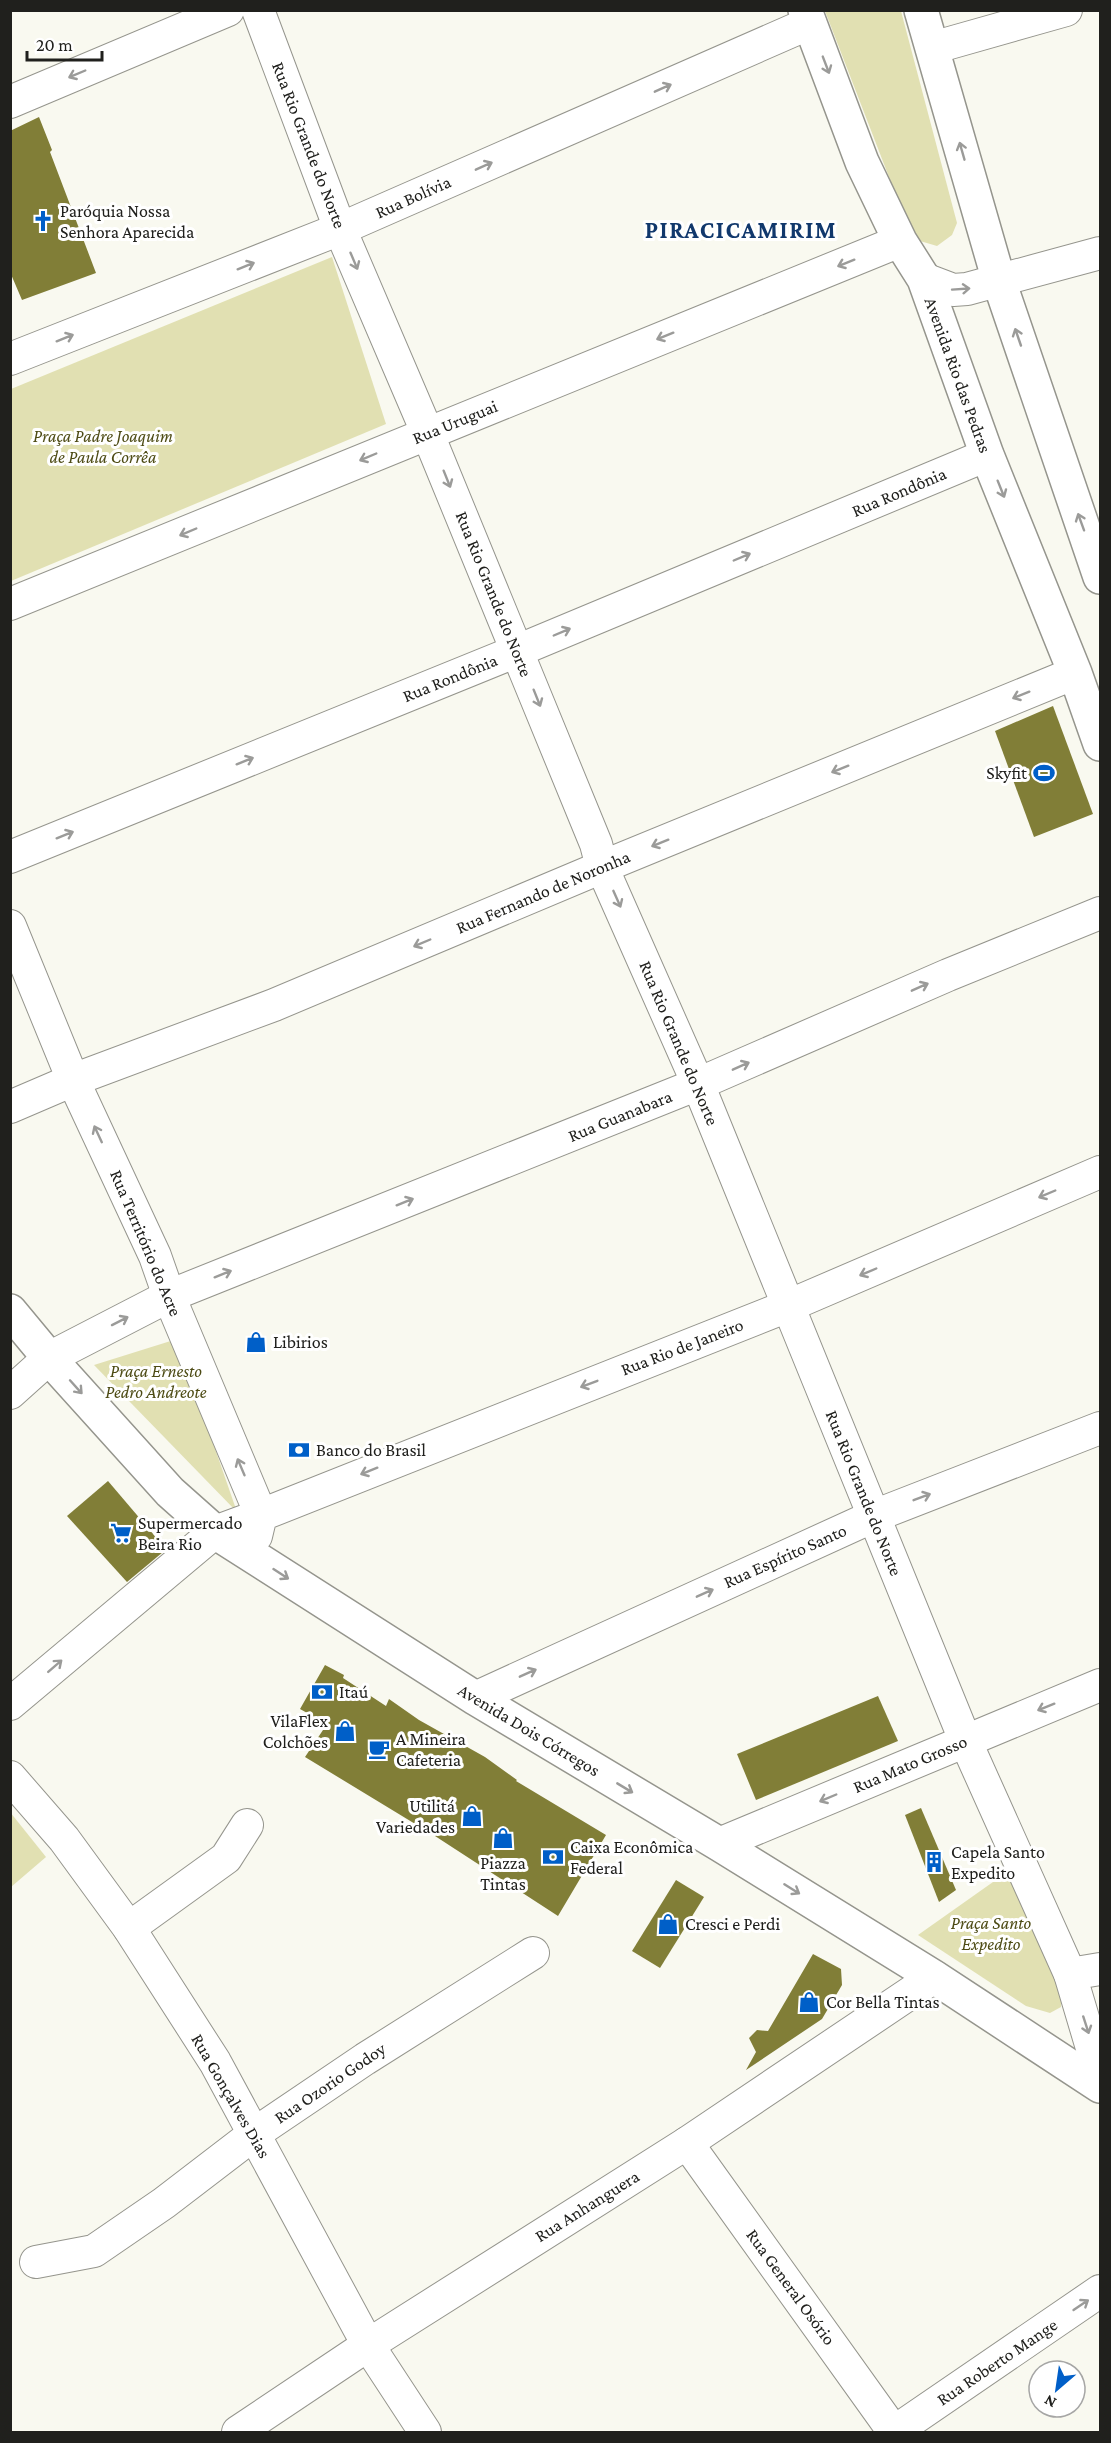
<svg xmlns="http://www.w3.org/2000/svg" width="1111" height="2443" font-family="'Crimson Pro',serif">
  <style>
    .green { fill: #e1e0b2 }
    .building { fill: #817e37 }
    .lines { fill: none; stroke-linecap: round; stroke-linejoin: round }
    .minor-casing { stroke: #95958d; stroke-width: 34 }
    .major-casing { stroke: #95958d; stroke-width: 36 }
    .minor { stroke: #fff; stroke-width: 32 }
    .major { stroke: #fff; stroke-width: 33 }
    .oneway { stroke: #9b9b99 }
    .labels { text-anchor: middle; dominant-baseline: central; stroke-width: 6; stroke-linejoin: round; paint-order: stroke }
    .street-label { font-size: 18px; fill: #20201d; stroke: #fff }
    .poi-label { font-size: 18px; fill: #20201d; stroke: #fff; text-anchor: start }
    .park-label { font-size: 18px; font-style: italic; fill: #4d4b14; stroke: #fff }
    .district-label { font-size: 24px; font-weight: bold; letter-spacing: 1.5px; fill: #11386c; stroke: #fff }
  </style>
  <rect width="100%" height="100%" fill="#f9f9f0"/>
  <g class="green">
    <polygon points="825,11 901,11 957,223 952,235 937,246 920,241 904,216"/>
    <polygon points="332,257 386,424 11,581 11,389"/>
    <polygon points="177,1339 237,1512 94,1365"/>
    <polygon points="10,1812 46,1857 11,1887 10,1887"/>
    <polygon points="1010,1870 1061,1991 1061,2007 1050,2013 1026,2006 918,1935"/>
  </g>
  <g class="building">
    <polygon points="39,117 52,150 50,152 96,273 22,300 10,272 10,131"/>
    <polygon points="1053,706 1093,814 1034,837 995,731"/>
    <polygon points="108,1481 165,1548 163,1552 127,1582 67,1516"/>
    <polygon points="325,1665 344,1675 343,1678 386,1706 389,1699 419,1720 485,1757 517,1780 516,1781 606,1835 558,1916 435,1836 305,1757 327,1724 300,1709"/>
    <polygon points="878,1696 898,1741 756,1800 737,1754"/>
    <polygon points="921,1808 956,1890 939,1902 905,1815"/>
    <polygon points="676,1880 704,1897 660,1968 632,1951"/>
    <polygon points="813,1954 841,1969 842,1985 822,2019 746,2070 756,2052 749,2038 757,2030 768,2031"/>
  </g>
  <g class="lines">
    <defs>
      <g id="minor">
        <polyline points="258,10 340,229 427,432 596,844 602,867 698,1084 965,1740 1070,1974 1100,2075"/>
        <polyline points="932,48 1066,10"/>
        <polyline points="10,102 228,10"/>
        <polyline points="924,279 953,290 967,289 1100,253"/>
        <polyline points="10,359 340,229 810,23"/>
        <polyline points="10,604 900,241"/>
        <polyline points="10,857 517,651 987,455"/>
        <polyline points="10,926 73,1080 155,1256 169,1296 261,1515 215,1532 10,1704"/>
        <polyline points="10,1107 73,1080 274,1005 602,867 1075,673"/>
        <polyline points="10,1393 49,1358 169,1296 698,1084 948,975 1100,913"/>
        <polyline points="256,1536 261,1515 788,1306 1100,1172"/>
        <polyline points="475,1698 874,1516 1100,1428"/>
        <polyline points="10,1777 64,1839 129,1928 215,2062 368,2345 425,2432"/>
        <polyline points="719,1844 1100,1685"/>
        <polyline points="129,1928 226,1858 247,1825"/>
        <polyline points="1070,1974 1100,1969"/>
        <polyline points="687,2143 894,2432"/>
        <polyline points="36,2262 94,2251 164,2203 254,2134 365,2059 533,1953"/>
        <polyline points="238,2432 368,2345 687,2143 934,1977"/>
        <polyline points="894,2432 1100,2291"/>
      </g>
      <g id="major">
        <polyline points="805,10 862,162 900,241 924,279 987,455 1075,673 1100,744"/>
        <polyline points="921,10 999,281 1100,577"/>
        <polyline points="10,1311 49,1358 170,1492 215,1532 475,1698 719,1844 934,1977 1100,2086"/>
      </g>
    </defs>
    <use href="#minor" class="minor-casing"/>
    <use href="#major" class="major-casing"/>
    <use href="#minor" class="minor"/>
    <use href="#major" class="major"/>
  </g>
  <defs><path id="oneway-shaft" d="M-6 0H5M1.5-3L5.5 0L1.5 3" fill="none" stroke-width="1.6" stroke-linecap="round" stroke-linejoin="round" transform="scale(1.5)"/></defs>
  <g class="oneway">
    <use href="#oneway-shaft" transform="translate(826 65) rotate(69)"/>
    <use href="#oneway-shaft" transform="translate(77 74) rotate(157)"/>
    <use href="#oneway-shaft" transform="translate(663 88) rotate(-24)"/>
    <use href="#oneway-shaft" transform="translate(962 151) rotate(-106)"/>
    <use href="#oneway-shaft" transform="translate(484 166) rotate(-24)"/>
    <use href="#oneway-shaft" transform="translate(354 261) rotate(67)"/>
    <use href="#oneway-shaft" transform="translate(846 263) rotate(158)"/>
    <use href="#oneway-shaft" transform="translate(246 266) rotate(-22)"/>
    <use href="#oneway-shaft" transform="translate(961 289) rotate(-4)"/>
    <use href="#oneway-shaft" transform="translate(665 336) rotate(158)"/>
    <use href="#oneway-shaft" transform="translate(1018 337) rotate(-109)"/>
    <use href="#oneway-shaft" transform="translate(65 338) rotate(-22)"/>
    <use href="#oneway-shaft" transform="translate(368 457) rotate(157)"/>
    <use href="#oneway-shaft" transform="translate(447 479) rotate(68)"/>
    <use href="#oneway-shaft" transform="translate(1001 489) rotate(68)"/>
    <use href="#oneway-shaft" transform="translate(1081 522) rotate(-110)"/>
    <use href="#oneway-shaft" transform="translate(188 532) rotate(157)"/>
    <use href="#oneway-shaft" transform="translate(742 557) rotate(-23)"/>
    <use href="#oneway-shaft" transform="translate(562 632) rotate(-23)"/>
    <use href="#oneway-shaft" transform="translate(1021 695) rotate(158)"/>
    <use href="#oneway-shaft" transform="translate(537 698) rotate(68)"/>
    <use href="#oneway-shaft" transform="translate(245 761) rotate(-22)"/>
    <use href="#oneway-shaft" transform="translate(840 769) rotate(158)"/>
    <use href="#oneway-shaft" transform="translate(65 835) rotate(-22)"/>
    <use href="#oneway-shaft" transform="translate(660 843) rotate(158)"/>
    <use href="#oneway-shaft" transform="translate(617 899) rotate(66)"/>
    <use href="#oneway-shaft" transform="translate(422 943) rotate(157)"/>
    <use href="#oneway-shaft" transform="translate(920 987) rotate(-24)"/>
    <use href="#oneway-shaft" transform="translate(741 1066) rotate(-24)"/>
    <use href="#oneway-shaft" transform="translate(98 1134) rotate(-115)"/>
    <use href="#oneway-shaft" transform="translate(1047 1194) rotate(157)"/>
    <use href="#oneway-shaft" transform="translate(405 1202) rotate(-22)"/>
    <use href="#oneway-shaft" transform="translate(868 1272) rotate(157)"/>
    <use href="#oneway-shaft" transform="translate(223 1274) rotate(-22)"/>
    <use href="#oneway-shaft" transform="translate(120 1321) rotate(-27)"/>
    <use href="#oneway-shaft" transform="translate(589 1384) rotate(159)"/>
    <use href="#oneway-shaft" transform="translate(76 1387) rotate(48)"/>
    <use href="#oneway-shaft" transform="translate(241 1467) rotate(-113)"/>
    <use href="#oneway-shaft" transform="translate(369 1471) rotate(158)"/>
    <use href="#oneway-shaft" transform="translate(922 1497) rotate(-21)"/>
    <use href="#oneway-shaft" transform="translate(281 1574) rotate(33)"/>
    <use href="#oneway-shaft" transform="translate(705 1593) rotate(-24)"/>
    <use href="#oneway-shaft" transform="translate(55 1666) rotate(-41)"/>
    <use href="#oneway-shaft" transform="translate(528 1673) rotate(-24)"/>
    <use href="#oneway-shaft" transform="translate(1046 1707) rotate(158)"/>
    <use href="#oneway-shaft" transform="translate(625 1788) rotate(31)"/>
    <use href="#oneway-shaft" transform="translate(828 1798) rotate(157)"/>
    <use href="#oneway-shaft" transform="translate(792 1889) rotate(32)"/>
    <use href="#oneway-shaft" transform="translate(1086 2025) rotate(72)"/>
    <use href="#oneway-shaft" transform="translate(1081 2305) rotate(-34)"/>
  </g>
  <defs>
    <symbol id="church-bare" viewBox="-9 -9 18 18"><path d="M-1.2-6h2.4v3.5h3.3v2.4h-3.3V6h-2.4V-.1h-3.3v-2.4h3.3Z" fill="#005fc8" stroke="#fff" stroke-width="2.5" paint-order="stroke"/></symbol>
    <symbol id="stadium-bare" viewBox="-9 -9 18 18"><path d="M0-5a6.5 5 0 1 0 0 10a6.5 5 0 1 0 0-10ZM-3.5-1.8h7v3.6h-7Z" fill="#005fc8" stroke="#fff" stroke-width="2.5" paint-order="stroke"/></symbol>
    <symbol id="shop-bare" viewBox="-9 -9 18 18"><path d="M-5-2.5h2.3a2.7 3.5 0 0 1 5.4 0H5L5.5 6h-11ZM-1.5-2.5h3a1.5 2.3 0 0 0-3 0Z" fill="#005fc8" stroke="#fff" stroke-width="2.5" paint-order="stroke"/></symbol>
    <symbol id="bank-bare" viewBox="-9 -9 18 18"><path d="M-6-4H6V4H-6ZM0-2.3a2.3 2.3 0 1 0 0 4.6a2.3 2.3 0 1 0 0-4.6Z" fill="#005fc8" stroke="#fff" stroke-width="2.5" paint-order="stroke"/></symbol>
    <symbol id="supermarket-bare" viewBox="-9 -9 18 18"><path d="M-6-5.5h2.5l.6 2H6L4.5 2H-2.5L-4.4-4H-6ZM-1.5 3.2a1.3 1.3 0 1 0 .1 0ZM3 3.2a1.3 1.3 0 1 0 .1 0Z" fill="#005fc8" stroke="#fff" stroke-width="2.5" paint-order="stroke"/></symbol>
    <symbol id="cafe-bare" viewBox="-9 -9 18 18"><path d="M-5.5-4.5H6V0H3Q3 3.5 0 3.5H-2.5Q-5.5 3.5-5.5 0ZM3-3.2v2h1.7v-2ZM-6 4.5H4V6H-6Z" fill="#005fc8" stroke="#fff" stroke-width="2.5" paint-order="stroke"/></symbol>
    <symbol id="building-bare" viewBox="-9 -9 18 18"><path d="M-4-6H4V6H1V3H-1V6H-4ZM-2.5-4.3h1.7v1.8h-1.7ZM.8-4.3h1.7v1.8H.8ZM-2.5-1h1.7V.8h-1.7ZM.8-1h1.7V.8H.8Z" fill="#005fc8" stroke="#fff" stroke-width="2.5" paint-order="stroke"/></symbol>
  </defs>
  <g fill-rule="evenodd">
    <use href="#church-bare" x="28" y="206" width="30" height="30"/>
    <use href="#stadium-bare" x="1029" y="758" width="30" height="30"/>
    <use href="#shop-bare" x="241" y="1327" width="30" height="30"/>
    <use href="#bank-bare" x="284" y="1435" width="30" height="30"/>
    <use href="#supermarket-bare" x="106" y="1518" width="30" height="30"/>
    <use href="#bank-bare" x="307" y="1677" width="30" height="30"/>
    <use href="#shop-bare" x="330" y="1716" width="30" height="30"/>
    <use href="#cafe-bare" x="364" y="1734" width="30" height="30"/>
    <use href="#shop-bare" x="457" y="1801" width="30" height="30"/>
    <use href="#shop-bare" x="488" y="1823" width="30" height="30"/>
    <use href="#bank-bare" x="538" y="1842" width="30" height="30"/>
    <use href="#building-bare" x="919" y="1847" width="30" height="30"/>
    <use href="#shop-bare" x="653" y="1909" width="30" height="30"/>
    <use href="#shop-bare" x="794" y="1987" width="30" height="30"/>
  </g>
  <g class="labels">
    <g class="street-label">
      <text transform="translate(309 145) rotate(69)">Rua Rio Grande do Norte</text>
      <text transform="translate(413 197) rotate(-24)">Rua Bolívia</text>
      <text transform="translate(958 375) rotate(70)">Avenida Rio das Pedras</text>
      <text transform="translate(455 422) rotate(-22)">Rua Uruguai</text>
      <text transform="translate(899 492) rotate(-23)">Rua Rondônia</text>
      <text transform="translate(494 594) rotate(68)">Rua Rio Grande do Norte</text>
      <text transform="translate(450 678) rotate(-22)">Rua Rondônia</text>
      <text transform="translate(543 892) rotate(-23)">Rua Fernando de Noronha</text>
      <text transform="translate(679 1043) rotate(67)">Rua Rio Grande do Norte</text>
      <text transform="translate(620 1116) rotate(-22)">Rua Guanabara</text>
      <text transform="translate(146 1243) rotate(67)">Rua Território do Acre</text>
      <text transform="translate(682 1347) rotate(-21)">Rua Rio de Janeiro</text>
      <text transform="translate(864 1493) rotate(68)">Rua Rio Grande do Norte</text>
      <text transform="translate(785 1556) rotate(-24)">Rua Espírito Santo</text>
      <text transform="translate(529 1730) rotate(31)">Avenida Dois Córregos</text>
      <text transform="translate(910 1764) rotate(-23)">Rua Mato Grosso</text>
      <text transform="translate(330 2083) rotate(-34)">Rua Ozorio Godoy</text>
      <text transform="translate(231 2096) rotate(60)">Rua Gonçalves Dias</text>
      <text transform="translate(587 2206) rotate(-32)">Rua Anhanguera</text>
      <text transform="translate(791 2287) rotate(54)">Rua General Osório</text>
      <text transform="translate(997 2362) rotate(-34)">Rua Roberto Mange</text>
    </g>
    <g class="poi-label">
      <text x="60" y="211">Paróquia Nossa<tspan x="60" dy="21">Senhora Aparecida</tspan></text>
      <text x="1027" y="773" text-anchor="end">Skyfit</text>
      <text x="273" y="1342">Libirios</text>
      <text x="316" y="1450">Banco do Brasil</text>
      <text x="138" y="1523">Supermercado<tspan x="138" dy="21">Beira Rio</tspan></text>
      <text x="339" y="1692">Itaú</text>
      <text x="328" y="1721" text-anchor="end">VilaFlex<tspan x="328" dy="21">Colchões</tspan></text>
      <text x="396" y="1739">A Mineira<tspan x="396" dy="21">Cafeteria</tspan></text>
      <text x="455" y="1806" text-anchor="end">Utilitá<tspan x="455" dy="21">Variedades</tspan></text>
      <text x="570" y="1847">Caixa Econômica<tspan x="570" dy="21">Federal</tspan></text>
      <text x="951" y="1852">Capela Santo<tspan x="951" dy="21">Expedito</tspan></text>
      <text x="503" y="1863" text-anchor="middle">Piazza<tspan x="503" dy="21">Tintas</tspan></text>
      <text x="685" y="1924">Cresci e Perdi</text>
      <text x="826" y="2002">Cor Bella Tintas</text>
    </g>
    <g class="park-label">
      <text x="103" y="436">Praça Padre Joaquim<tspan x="103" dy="21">de Paula Corrêa</tspan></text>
      <text x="156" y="1371">Praça Ernesto<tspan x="156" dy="21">Pedro Andreote</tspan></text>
      <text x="991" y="1923">Praça Santo<tspan x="991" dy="21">Expedito</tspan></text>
    </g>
    <g class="district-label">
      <text x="741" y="229">PIRACICAMIRIM</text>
    </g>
  </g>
  <rect width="1111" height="2443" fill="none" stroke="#20201d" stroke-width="24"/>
  <g transform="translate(1057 2389) rotate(209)"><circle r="28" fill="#ffffff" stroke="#a6a6a5" stroke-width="1.5"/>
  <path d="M0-4.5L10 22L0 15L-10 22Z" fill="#005fc8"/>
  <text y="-9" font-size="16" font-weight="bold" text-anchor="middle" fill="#20201d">N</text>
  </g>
  <path d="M27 51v9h75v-9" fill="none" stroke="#20201d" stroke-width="3"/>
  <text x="36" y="51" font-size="18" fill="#20201d" stroke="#ffffff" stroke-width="4.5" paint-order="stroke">20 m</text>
</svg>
